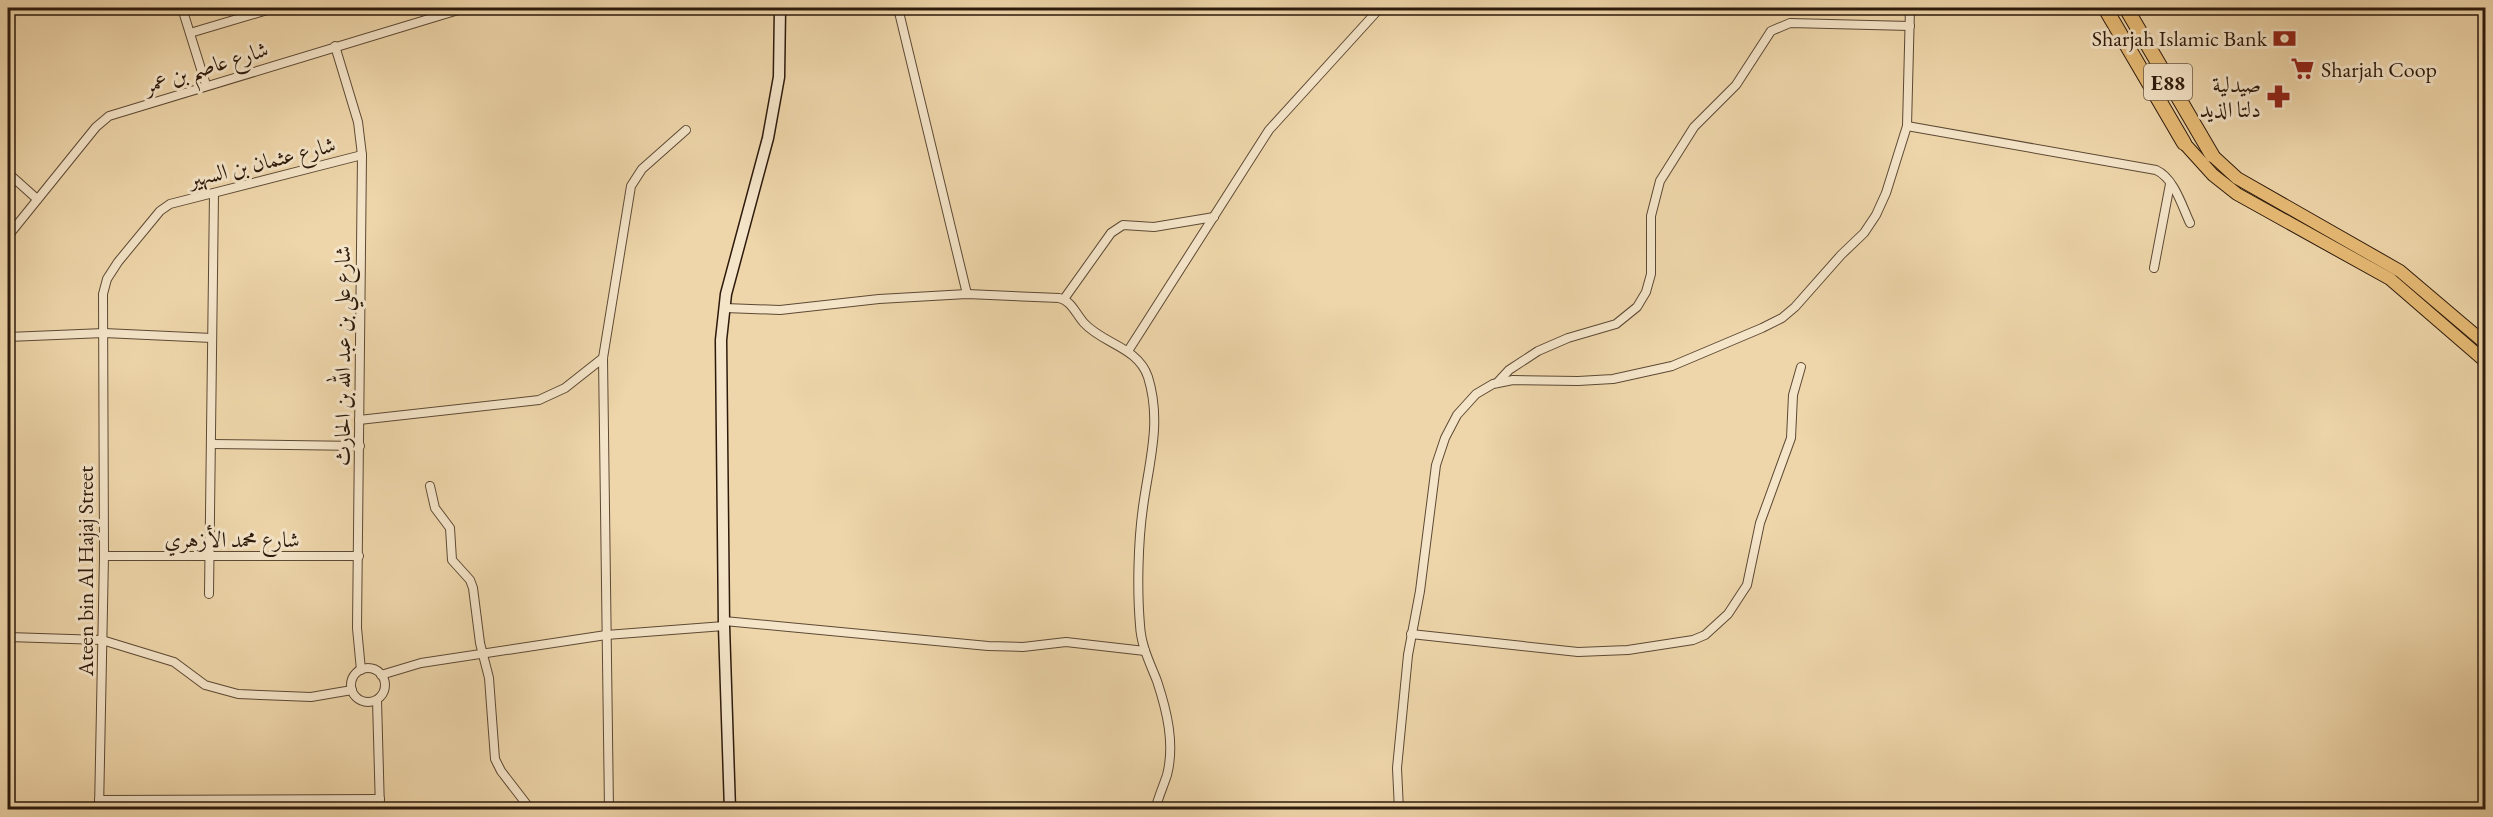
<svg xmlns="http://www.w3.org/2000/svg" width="2493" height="817" font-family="'EB Garamond',Amiri,serif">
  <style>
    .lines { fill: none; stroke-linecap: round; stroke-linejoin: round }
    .street-casing { stroke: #5d4934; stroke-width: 10 }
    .secondary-casing { stroke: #2d1a0c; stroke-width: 13 }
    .primary-casing { stroke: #2d1a0c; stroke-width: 14 }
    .highway-casing { stroke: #2d1a0c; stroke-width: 16 }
    .street { stroke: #f4e4c8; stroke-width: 8 }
    .secondary { stroke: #f4e4c8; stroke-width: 10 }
    .primary { stroke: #e7bb75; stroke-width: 12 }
    .highway { stroke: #e7bb75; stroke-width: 14 }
    .labels { text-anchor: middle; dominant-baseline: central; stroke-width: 6; stroke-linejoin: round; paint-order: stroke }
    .shield { fill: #f4e4c8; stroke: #695744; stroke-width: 1.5 }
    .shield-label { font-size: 21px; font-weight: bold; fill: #2d1a0c }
    .poi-label { font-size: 22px; fill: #2d1a0c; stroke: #f4e4c8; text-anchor: end }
    .street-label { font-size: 22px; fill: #2d1a0c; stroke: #f4e4c8 }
  </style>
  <rect width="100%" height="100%" fill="#eed6aa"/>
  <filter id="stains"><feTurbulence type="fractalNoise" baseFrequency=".00333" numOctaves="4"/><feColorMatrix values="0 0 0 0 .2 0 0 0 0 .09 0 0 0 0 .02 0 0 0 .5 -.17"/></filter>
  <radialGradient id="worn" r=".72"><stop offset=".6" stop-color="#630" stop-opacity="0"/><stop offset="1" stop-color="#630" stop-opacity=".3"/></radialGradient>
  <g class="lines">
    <defs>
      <g id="street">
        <polyline points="182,8 206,85"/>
        <polyline points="898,8 967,294"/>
        <polyline points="190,33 274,8"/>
        <polyline points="335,46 358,122 362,155 357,628 361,670"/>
        <path d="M1907,126L2156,170C2174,178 2182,206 2190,223"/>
        <polyline points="8,173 37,199"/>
        <polyline points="8,236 96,127 109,116 465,8"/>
        <polyline points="2154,268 2170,184"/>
        <polyline points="1064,299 1111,233 1123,225 1154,227 1214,217"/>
        <path d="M725,308L780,310L879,299L967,294L1059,298C1072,301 1075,313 1084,323C1103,344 1138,347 1148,377C1162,422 1149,462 1143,507C1138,542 1137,590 1140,625C1141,646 1150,663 1157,681C1167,711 1175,744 1167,775C1163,787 1158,798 1155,810"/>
        <polyline points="8,337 104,333 212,338"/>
        <polyline points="1128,351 1269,130 1380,8"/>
        <polyline points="1497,383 1509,370 1538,351 1568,338 1616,324 1637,307 1646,292 1651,274 1651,216 1660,181 1694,127 1736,85 1771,31 1790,23 1910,26"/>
        <polyline points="359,420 539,400 565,388 603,358"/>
        <polyline points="211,444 360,446"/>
        <polyline points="430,486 435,508 450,528 452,560 470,580 473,588 480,643 489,678 495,759 501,771 531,810"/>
        <polyline points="104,556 359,556"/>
        <polyline points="209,594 214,193"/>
        <polyline points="724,621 988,646 1023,647 1066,642 1145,651"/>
        <polyline points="1411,634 1578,652 1628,650 1693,640 1705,635 1728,614 1747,585 1760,523 1791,438 1793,395 1801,367"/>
        <polyline points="8,637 102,640 174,662 205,685 238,694 311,697 352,690"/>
        <circle cx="368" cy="685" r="17"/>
        <polyline points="381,675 421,663 606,635 724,626"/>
        <polyline points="377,700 380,810"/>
        <polyline points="99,800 380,799"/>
        <polyline points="99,810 104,556 103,294 107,279 118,262 160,211 170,204 362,155"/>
        <polyline points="609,810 603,358 631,186 642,169 686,130"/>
        <polyline points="1399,810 1397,768 1408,655 1420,591 1436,465 1445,438 1457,415 1476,394 1493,384 1513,380 1578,381 1613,379 1672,366 1762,328 1782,318 1795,307 1841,255 1864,233 1876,215 1886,193 1907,126 1910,8"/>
      </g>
      <polyline id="secondary" points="730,810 724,626 721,340 726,294 768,138 779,77 780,8"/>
      <g id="primary">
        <polyline points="2184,143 2213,175 2237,194 2390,279 2486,362"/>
        <polyline points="2212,155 2237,178 2400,271 2486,344"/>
      </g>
      <g id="highway">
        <polyline points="2105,8 2184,143"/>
        <polyline points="2126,8 2212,155"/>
      </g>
    </defs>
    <use href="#street" class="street-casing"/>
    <use href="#secondary" class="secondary-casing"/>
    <use href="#primary" class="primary-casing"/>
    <use href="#highway" class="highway-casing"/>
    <use href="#street" class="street"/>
    <use href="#secondary" class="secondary"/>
    <use href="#primary" class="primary"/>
    <use href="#highway" class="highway"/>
  </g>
  <defs>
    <symbol id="bank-bare" viewBox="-9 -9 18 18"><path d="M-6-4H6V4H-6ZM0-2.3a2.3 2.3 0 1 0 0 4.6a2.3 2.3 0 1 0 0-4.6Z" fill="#8f2418" stroke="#f4e4c8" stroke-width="2.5" paint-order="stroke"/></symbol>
    <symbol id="supermarket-bare" viewBox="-9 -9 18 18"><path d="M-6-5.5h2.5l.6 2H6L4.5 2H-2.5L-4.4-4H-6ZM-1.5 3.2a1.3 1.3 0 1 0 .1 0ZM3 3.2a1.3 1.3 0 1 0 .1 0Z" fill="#8f2418" stroke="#f4e4c8" stroke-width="2.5" paint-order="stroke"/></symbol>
    <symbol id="pharmacy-bare" viewBox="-9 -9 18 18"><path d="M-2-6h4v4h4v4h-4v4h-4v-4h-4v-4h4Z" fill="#8f2418" stroke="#f4e4c8" stroke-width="2.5" paint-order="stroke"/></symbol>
  </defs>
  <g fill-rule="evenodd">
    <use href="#bank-bare" x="2268" y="22" width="33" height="33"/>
    <use href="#supermarket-bare" x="2286" y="52" width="33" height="33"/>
    <use href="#pharmacy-bare" x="2262" y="80" width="33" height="33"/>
  </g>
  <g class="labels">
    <rect class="shield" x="2144" y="64" width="48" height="36" rx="4.5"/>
    <g class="shield-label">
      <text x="2168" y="82">E88</text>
    </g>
    <g class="poi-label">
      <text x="2267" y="38">Sharjah Islamic Bank</text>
      <text x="2321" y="69" text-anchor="start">Sharjah Coop</text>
      <text x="2261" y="84">صيدلية<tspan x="2261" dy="25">دلتا الذيد</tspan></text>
    </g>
    <g class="street-label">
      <text transform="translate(206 67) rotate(-17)">شارع عاصم بن عمر</text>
      <text transform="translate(262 162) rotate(-14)">شارع عثمان بن السهير</text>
      <text transform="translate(342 356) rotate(-90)">شارع علي بن عبد الله بن الحارث</text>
      <text x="232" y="539">شارع محمد الأزهري</text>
      <text transform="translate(85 571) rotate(-90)">Ateen bin Al Hajaj Street</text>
    </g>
  </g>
  <rect width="2493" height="817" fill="none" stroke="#eed6aa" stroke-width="30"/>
  <rect x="9" y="9" width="2475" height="799" fill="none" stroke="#2d1a0c" stroke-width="3"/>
  <rect x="15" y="15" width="2463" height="787" fill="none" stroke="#2d1a0c" stroke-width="1.5"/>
  <rect width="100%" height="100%" filter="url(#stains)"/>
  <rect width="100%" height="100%" fill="url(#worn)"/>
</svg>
